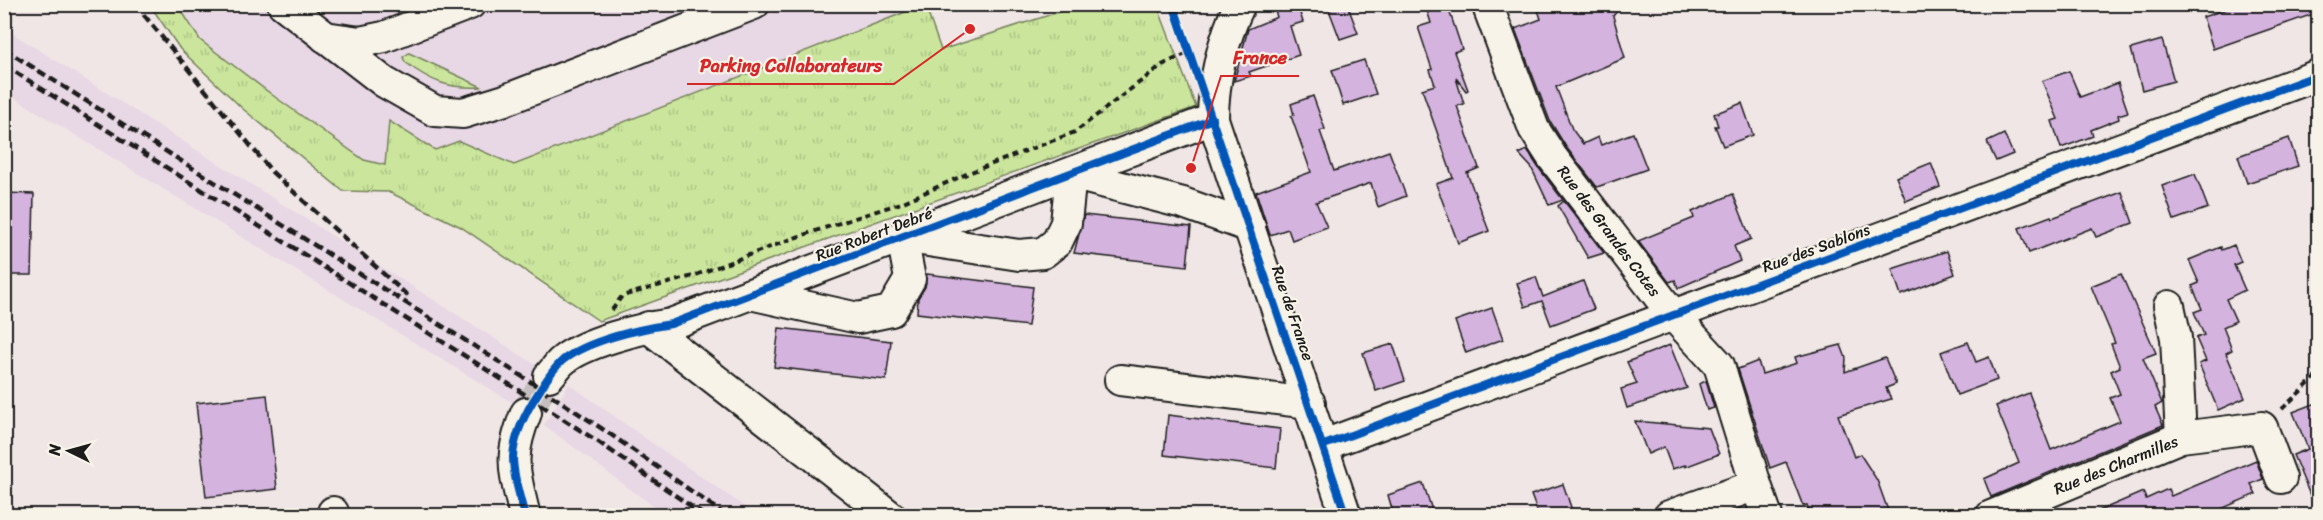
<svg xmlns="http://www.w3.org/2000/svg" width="2323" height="520" font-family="Sriracha,sans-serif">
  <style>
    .built { fill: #e8d7e4 }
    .grass { fill: url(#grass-tufts); stroke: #74815c; stroke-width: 1.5 }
    .building { fill: #d4b3df; stroke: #1c1c1c; stroke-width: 1.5 }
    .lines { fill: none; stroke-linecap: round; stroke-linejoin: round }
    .minor-tunnel { stroke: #c6bebe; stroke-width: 30; stroke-dasharray: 30 15; stroke-linecap: butt }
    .minor-casing { stroke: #1c1c1c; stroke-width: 34 }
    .path { stroke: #1c1c1c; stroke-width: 4; stroke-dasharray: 6 4.5; stroke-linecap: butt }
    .minor { stroke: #f7f3e8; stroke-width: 30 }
    .rail { stroke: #1c1c1c; stroke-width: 4.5; stroke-dasharray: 9 4.5; stroke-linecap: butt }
    .cycleway-casing { stroke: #f7f3e8; stroke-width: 11 }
    .cycleway { stroke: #0057b8; stroke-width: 8 }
    .labels { text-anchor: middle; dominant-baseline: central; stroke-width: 4.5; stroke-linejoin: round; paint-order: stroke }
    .street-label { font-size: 16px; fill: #1c1c1c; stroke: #f7f3e8 }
    .leader { fill: none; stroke: #d62828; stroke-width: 2 }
    .callout-dot { fill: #d62828; stroke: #f7f3e8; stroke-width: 2 }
    .callout-label { font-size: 18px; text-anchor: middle; font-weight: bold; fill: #d62828; stroke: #f7f3e8; stroke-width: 4.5; stroke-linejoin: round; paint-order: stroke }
  </style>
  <defs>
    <pattern id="grass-tufts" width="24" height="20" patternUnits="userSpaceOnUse" patternTransform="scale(1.5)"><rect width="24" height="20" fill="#cbe69c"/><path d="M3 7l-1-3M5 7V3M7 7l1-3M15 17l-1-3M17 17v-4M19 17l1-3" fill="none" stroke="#aec586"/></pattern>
  </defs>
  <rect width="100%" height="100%" fill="#f0e6e6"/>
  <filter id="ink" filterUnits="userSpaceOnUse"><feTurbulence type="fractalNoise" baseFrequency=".0167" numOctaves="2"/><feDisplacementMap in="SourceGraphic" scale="12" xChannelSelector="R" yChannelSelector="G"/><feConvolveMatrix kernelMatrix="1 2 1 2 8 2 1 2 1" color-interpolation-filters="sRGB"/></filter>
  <g filter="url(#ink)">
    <g class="built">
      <polygon points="906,4 914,9 514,165 459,141 385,165 364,160 275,97 200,40 178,5"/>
      <polygon points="4,28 541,368 518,406 5,92"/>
      <polygon points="569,384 649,441 757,515 665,515 544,425"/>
    </g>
    <g class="grass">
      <polygon points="150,5 178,5 200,40 275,97 364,160 385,165 389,121 435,150 459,141 514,165 913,9 906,5 925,5 941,50 1071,8 1070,5 1157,5 1196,107 599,321 461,227 389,192 343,191 243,109 180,49"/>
      <path d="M409,53L482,87C449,89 431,82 405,62L403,57Z"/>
    </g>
    <g class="building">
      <polygon points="1273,4 1297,4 1303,22 1290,26 1299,55 1249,72 1251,76 1234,81 1248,29 1277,17"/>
      <polygon points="1344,4 1347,4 1358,33 1340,39 1329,10"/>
      <polygon points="1425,4 1447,4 1462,49 1454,52 1468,90 1466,91 1456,78 1464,104 1457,106 1479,168 1467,173 1489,231 1458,243 1436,184 1453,178 1422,89 1435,85 1430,70 1432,69 1418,27 1431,23"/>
      <polygon points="1536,4 1623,4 1613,16 1625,58 1556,87 1572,129 1583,144 1598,137 1601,145 1633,133 1647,169 1597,187 1566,147 1550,121 1515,29 1541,19"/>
      <polygon points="2241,4 2319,4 2319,12 2213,49 2203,17"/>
      <polygon points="2162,40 2174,81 2142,90 2131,49"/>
      <polygon points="1364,60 1376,94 1343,105 1332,70"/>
      <polygon points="2069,71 2080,97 2118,83 2128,112 2118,115 2119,119 2091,130 2093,136 2061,148 2052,121 2058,119 2042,81"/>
      <polygon points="1313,96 1325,129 1320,131 1334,171 1389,151 1406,196 1378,207 1371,183 1316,202 1327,227 1292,240 1288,229 1270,235 1256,192 1311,172 1291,116 1294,115 1291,104"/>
      <polygon points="1742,103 1753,135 1723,146 1715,126 1718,126 1714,114"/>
      <polygon points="2004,134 2013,154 1996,161 1987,142"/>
      <polygon points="2289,138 2298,166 2247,183 2238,156"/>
      <polygon points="1527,150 1538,167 1563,200 1549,205 1531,167 1519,154"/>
      <polygon points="1931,163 1940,187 1906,201 1896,177"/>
      <polygon points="2195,174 2208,208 2174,220 2162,186"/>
      <polygon points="2122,192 2133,223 2096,237 2092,228 2029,253 2019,228 2051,216 2052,218"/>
      <polygon points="4,193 34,194 32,275 4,275"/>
      <polygon points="1733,194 1751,239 1734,246 1740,261 1678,288 1675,280 1669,282 1638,241 1694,218 1692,212"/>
      <polygon points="1564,201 1604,253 1588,258 1558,206"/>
      <polygon points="1084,215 1191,227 1187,266 1074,253"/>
      <polygon points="2234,245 2241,262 2234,265 2245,290 2226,299 2236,321 2223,327 2232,350 2226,353 2245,398 2218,410 2199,364 2206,361 2196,338 2204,335 2194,312 2202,309 2192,286 2199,283 2189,260 2221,247 2222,250"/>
      <polygon points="1947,251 1955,274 1901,295 1892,269"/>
      <polygon points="927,274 1033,287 1028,326 917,313 918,298 925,287"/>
      <polygon points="2121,274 2156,353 2143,358 2162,403 2155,407 2163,425 1991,497 1984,479 2019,463 1996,406 2029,393 2051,450 2120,421 2110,398 2120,394 2111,371 2120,367 2111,344 2115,343 2091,286"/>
      <polygon points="1536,277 1543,297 1583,281 1594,309 1551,325 1542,301 1525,307 1517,283"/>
      <polygon points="1492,308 1503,339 1466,353 1455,321"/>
      <polygon points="779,328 891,341 886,380 774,367"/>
      <polygon points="1968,342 1976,362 1989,357 1997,380 1957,395 1941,352"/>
      <polygon points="1393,344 1405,381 1376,391 1363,353"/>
      <polygon points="1670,345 1687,388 1627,408 1621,389 1637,384 1627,362"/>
      <polygon points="1841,345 1846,358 1845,372 1885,358 1896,384 1886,388 1891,399 1838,415 1854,457 1860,454 1877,480 1890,516 1811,516 1807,505 1803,506 1786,462 1770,468 1738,369 1758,361 1762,374 1797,363 1795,357"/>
      <polygon points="1706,381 1714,408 1707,410 1699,384"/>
      <polygon points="267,395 277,489 206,497 196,403"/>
      <polygon points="2319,402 2319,514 2318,514 2293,455 2308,449 2293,412"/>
      <polygon points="1168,415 1280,429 1276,468 1164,455"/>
      <polygon points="1635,421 1709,428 1719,454 1685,467 1685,465 1672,469 1664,447 1648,454"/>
      <polygon points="2256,460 2263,479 2251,484 2256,494 2205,516 2087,516 2143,492 2146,499 2168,489 2171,496"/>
      <polygon points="1423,483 1434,516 1394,516 1388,495"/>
      <polygon points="1563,484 1574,516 1539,516 1531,495"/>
    </g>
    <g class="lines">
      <polyline class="minor-tunnel" points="526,413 549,376"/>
      <defs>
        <g id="minor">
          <polyline points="283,4 384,82 435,111 463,113 505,100 754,4"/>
          <path d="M1240,4C1223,39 1213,81 1213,119L1346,516"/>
          <polyline points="1487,4 1534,129 1552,157 1673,315 1719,365 1756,485 1767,516"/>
          <polyline points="325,37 360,42 384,37 470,4"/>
          <polyline points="750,294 858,318 891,311 910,279 902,237 1019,255 1043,253 1057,242 1066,223 1071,174 1183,203 1250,227"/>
          <polyline points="2169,306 2176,338 2181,437"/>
          <polyline points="648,327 890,516"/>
          <path d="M549,376C553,372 557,366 561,362C583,342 642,328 671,324L1213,119"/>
          <polyline points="1120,380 1310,403"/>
          <polyline points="1324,445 2318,75"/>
          <polyline points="333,512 334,516"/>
          <path d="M525,516C514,470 508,458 526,413"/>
          <polyline points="1669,516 1756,485"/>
          <polyline points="1991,516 2181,437 2262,427 2281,478"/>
        </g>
      </defs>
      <use href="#minor" class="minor-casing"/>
      <g class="path">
        <polyline points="612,310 622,296 693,276 797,237 901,203 971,172 1075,132 1162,65 1190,52"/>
        <polyline points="2282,409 2318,375"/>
      </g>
      <use href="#minor" class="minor"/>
      <g class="rail">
        <polyline points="135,4 272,172 409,297"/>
        <polyline points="4,49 531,382 610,434 727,516"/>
        <polyline points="4,65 484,368 597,441 705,516"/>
      </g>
      <defs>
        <g id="cycleway">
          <polyline points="1173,4 1346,516"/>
          <polyline points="1324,445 2318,75"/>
          <path d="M525,516C520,497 513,476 513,457C514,437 523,418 533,401C542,388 550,371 563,360C589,340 639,329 671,324L1213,119"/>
        </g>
      </defs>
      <use href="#cycleway" class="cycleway-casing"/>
      <use href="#cycleway" class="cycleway"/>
    </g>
  </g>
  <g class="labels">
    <g class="street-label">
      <text transform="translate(1609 231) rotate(53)">Rue des Grandes Cotes</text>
      <text transform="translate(874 234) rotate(-21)">Rue Robert Debré</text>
      <text transform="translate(1816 248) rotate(-20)">Rue des Sablons</text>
      <text transform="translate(1293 313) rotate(71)">Rue de France</text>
      <text transform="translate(2116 465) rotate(-22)">Rue des Charmilles</text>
    </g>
  </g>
  <path class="leader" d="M1191 168L1221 76H1299M970 29L894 84H687"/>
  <g class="callout-dot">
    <circle cx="1191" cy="168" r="6"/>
    <circle cx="970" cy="29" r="6"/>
  </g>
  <g class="callout-label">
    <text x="1260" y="64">France</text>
    <text x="791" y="72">Parking Collaborateurs</text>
  </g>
  <rect width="2323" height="520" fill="none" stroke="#f7f3e8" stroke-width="24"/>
  <rect x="12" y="12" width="2299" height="496" fill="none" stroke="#1c1c1c" stroke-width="2" filter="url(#ink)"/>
  <g transform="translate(69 451) rotate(275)" stroke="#f7f3e8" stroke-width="4.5" paint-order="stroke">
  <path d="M0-4.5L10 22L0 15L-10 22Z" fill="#1c1c1c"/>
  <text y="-9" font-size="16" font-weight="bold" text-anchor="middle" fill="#1c1c1c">N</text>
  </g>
</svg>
